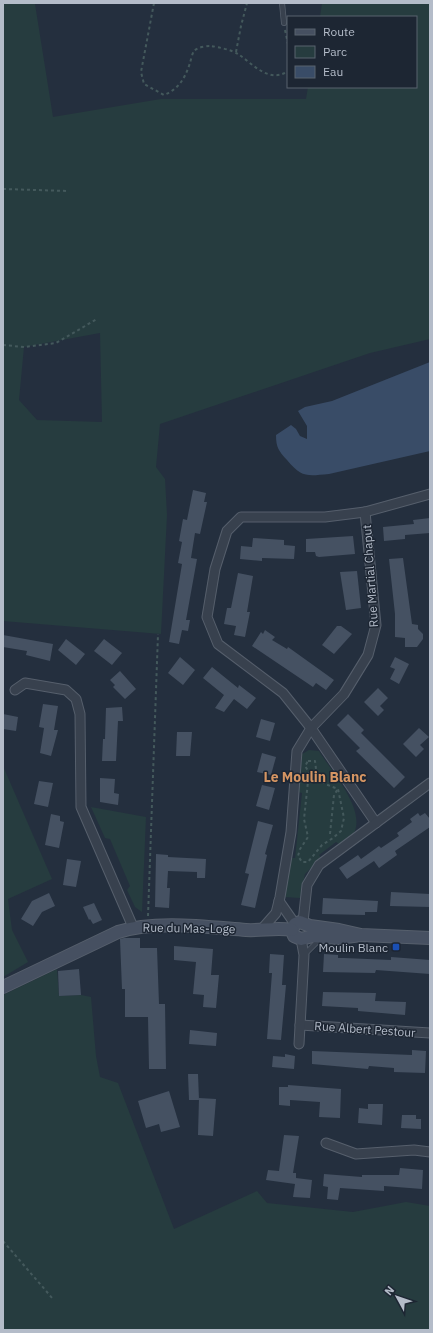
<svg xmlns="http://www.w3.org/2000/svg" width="433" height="1333" font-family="'IBM Plex Sans',sans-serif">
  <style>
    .green { fill: #263c3f; fill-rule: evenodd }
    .water { fill: #394c67 }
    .building { fill: #455162 }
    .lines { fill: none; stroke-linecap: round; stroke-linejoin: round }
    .lane-casing { stroke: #565f6c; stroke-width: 6 }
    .street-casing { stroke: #565f6c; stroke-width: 11 }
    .secondary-casing { stroke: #565f6c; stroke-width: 14 }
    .path { stroke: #44595c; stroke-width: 2; stroke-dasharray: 3 3; stroke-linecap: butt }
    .lane { stroke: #38414e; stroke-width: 4.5 }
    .street { stroke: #38414e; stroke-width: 9 }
    .secondary { stroke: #465061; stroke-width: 12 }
    .transit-dot { fill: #1a4fb4; stroke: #1d2633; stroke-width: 1.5 }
    .labels { text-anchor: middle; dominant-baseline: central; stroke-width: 3; stroke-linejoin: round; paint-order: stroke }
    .street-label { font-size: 12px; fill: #b4bcc9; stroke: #1d2633 }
    .poi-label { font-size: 12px; fill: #b4bcc9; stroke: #1d2633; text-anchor: end }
    .quarter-label { font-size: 14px; font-weight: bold; fill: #d59563; stroke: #1d2633 }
  </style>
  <rect width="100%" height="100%" fill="#242f3e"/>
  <g class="green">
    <path d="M322,3H430V339L370,353L160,424L156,467L165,479L167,515L161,634L3,621V4H35L53,117L161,99H306L308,87H416V17H320ZM100,333L102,422L37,420L19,400L24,347Z"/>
    <path d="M309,750L319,751C331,771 366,809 354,833C351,837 343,841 339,844L336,842L319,855L321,858L305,874L300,898L285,897L291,858H295L302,793L298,792L302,754Z"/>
    <polygon points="3,766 52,879 8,899 12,930 28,962 3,977"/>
    <polygon points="91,807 146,817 142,912 135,907 127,890 130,886 110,839 105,838"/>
    <polygon points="57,969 59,996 81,995 91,997 96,1056 100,1077 118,1083 174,1229 257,1191 267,1203 353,1212 406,1202 430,1206 430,1330 3,1330 3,995"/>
  </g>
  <path class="water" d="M430,362V451L329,474C307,476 302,478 287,460C279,451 276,448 276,435L291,425L296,429L300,436L307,439V426L298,411L305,407L332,401Z"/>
  <g class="building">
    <polygon points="193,490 206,493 204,502 207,502 200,534 195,533 191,558 197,559 186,620 190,620 188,631 182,630 179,644 169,642 182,564 178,563 182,542 179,541 183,519 187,520"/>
    <polygon points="430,518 430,533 405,535 405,539 384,541 383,527 414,524 413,520"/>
    <polygon points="353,536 355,554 319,557 316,556 315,552 306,552 306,539"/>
    <polygon points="253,538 284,540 284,545 295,546 294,559 262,558 262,561 240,559 241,546 252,547"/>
    <polygon points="403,558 412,624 418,625 418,629 423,634 423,639 417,647 405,647 405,638 395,637 395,614 389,559"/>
    <polygon points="357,571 361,608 346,610 340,572"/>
    <polygon points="238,573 253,576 247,612 250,612 245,637 234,635 236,626 224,624 227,608 231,608"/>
    <polygon points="337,626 341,626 352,634 334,654 322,645"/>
    <polygon points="265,630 275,637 272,640 287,649 288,647 334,680 326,690 316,683 313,687 252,646 261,632 263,634"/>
    <polygon points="3,635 53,644 50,661 26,655 27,651 3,647"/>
    <polygon points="66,639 85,654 76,665 58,650"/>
    <polygon points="104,639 122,653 112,665 94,651"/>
    <polygon points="180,657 195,670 183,685 168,673"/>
    <polygon points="395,657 409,664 399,684 390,679 395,669 390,667"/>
    <polygon points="212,667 238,688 239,685 256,698 247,709 234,699 224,712 215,708 224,695 203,678"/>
    <polygon points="120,671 136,689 125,699 113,687 115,685 110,680"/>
    <polygon points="378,688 388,698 380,706 384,710 378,716 364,702"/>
    <polygon points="43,704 58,706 54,730 58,730 51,756 40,753 44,728 39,727"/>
    <polygon points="122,707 123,721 118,721 116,761 102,761 103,739 105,739 106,708"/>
    <polygon points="3,714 18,717 16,731 3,729"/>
    <polygon points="348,714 364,730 361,733 405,777 394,788 356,751 360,748 337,725"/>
    <polygon points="261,719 275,723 270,741 256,737"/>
    <polygon points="419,728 429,737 420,745 424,749 416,757 403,744"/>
    <polygon points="177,732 192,732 190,756 176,756"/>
    <polygon points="262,753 276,757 271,775 257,772"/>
    <polygon points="100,778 115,779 114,793 119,794 118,805 100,802"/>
    <polygon points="39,781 53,783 48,807 34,804"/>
    <polygon points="262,785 275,788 269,810 256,806"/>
    <polygon points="418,813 420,816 425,813 430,819 430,827 395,851 397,855 379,868 374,861 347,879 339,868 358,855 361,859 379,846 381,848 399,836 397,833 412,822 410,819"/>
    <polygon points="51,814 60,816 60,821 64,822 59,848 45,845"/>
    <polygon points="258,821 273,825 265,854 267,855 255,908 241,905 249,874 245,873"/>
    <polygon points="156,854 168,855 168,857 206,859 205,878 197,878 197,872 168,871 167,888 170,888 169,908 155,907"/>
    <polygon points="67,859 81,861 76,887 63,885"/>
    <polygon points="391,892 430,894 430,907 390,906"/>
    <polygon points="49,893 55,906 42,912 33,926 21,919 32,901"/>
    <polygon points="323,898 378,901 377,912 365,912 365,915 322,914"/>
    <polygon points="94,903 102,920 93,924 90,919 89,920 83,907"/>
    <polygon points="124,938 140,938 140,948 157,948 159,1004 165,1004 166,1069 149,1069 148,1017 125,1017 125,989 122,989 120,939"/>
    <polygon points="174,946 213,949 211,975 219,975 216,1008 203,1007 204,995 193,994 196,962 174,960"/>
    <polygon points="270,954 284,955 282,985 286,985 281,1040 267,1039 272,973 269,973"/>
    <polygon points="324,954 338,955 338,958 344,958 391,960 391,957 430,960 430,974 376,970 375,973 323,972"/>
    <polygon points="79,969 81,995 59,996 58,971"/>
    <polygon points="323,992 376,993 375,1001 406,1002 405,1015 358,1011 358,1008 322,1006"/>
    <polygon points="190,1030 217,1033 216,1046 189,1044"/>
    <polygon points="412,1050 426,1051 425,1073 394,1072 394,1068 369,1066 368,1069 312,1064 312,1051 412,1055"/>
    <polygon points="285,1054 295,1056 294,1069 272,1067 273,1056 285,1057"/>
    <polygon points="188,1074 198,1074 199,1100 189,1100"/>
    <polygon points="288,1085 341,1089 340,1118 319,1117 320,1102 290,1100 290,1106 279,1105 279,1087 288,1087"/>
    <polygon points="169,1091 180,1127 161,1132 159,1124 146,1128 138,1101"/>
    <polygon points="199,1098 216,1099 213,1136 198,1135"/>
    <polygon points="368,1104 383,1104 382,1125 358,1123 359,1108 368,1109"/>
    <polygon points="402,1115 416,1115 416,1119 421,1119 421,1129 401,1128"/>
    <polygon points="284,1135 299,1136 293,1173 296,1173 296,1178 312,1180 310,1198 293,1197 295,1184 266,1180 268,1170 279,1171"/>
    <polygon points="400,1168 423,1170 422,1189 384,1186 384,1191 340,1188 338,1200 327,1199 328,1187 323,1186 324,1174 362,1177 362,1175 399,1175"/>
  </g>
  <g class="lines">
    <defs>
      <g id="lane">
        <polyline points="282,3 284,23"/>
        <polyline points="304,955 320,939"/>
      </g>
      <g id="street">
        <polyline points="15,690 25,683 66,690 76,699 80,714 81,807 133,927"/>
        <polyline points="376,823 311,728 283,693 218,644 207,617 215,569 227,531 241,517 325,517 365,512 430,494"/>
        <polyline points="279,901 295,924"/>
        <polyline points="303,922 307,885 319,865 430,783"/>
        <polyline points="261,930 276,913 280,897 291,832 297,751 311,728 344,694 368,655 376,625 365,512"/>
        <polyline points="300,1025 430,1033"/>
        <polyline points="299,1044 304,955 301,939"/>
        <polyline points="326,1143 356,1154 414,1150 430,1152"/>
      </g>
      <g id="secondary">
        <polyline points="361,935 339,930 310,926 300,922 295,924 292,930 294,936 301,939 313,936 338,938 361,935 430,938"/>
        <path d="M3,987L118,932C155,920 207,927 246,930C261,931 277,927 292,930"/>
      </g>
    </defs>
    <use href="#lane" class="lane-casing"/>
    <use href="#street" class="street-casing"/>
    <use href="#secondary" class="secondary-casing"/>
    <g class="path">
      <path d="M154,3L141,72L144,84L164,95C179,89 185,78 190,63C191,60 192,54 194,51C198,47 206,46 211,46C218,47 232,50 238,54C253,64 269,84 288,71"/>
      <polyline points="285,30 288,44"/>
      <polyline points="236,52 241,26 247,3"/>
      <polyline points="3,189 68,191"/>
      <polyline points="3,345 24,347 56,343 97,319"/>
      <polygon points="308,761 315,761 317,777 325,784 338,789 344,818 341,831 333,838 322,845 308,862 302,862 298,856 300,849 308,837 304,819 309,772 305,766"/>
      <polyline points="330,834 334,795 338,789"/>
      <polyline points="148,916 158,634"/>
      <polyline points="3,1241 53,1299"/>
    </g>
    <use href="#lane" class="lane"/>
    <use href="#street" class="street"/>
    <use href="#secondary" class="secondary"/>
  </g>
  <rect class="transit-dot" x="392" y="943" width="8" height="8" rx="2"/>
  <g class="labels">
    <g class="street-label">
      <text transform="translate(370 576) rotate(-94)">Rue Martial Chaput</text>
      <text transform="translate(189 928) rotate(1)">Rue du Mas-Loge</text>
      <text transform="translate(365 1029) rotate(4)">Rue Albert Pestour</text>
    </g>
    <g class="poi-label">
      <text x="388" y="947">Moulin Blanc</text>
    </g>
    <g class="quarter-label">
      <text x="315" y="777">Le Moulin Blanc</text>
    </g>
  </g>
  <rect width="433" height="1333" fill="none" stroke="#b4bcc9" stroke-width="8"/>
  <rect x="287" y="16" width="130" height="72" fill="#1d2633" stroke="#59626f"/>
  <rect x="295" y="29" width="20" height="6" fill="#465061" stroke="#59626f"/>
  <text x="323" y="36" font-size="12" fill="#b4bcc9">Route</text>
  <rect x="295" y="46" width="20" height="12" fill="#263c3f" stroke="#59626f"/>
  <text x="323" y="56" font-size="12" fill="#b4bcc9">Parc</text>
  <rect x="295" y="66" width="20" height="12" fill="#394c67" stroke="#59626f"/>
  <text x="323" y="76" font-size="12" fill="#b4bcc9">Eau</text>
  <g transform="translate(397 1297) rotate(310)" stroke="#1d2633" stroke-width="3" paint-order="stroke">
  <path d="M0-3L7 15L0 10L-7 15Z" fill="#b4bcc9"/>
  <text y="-6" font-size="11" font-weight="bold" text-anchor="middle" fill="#b4bcc9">N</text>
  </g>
</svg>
